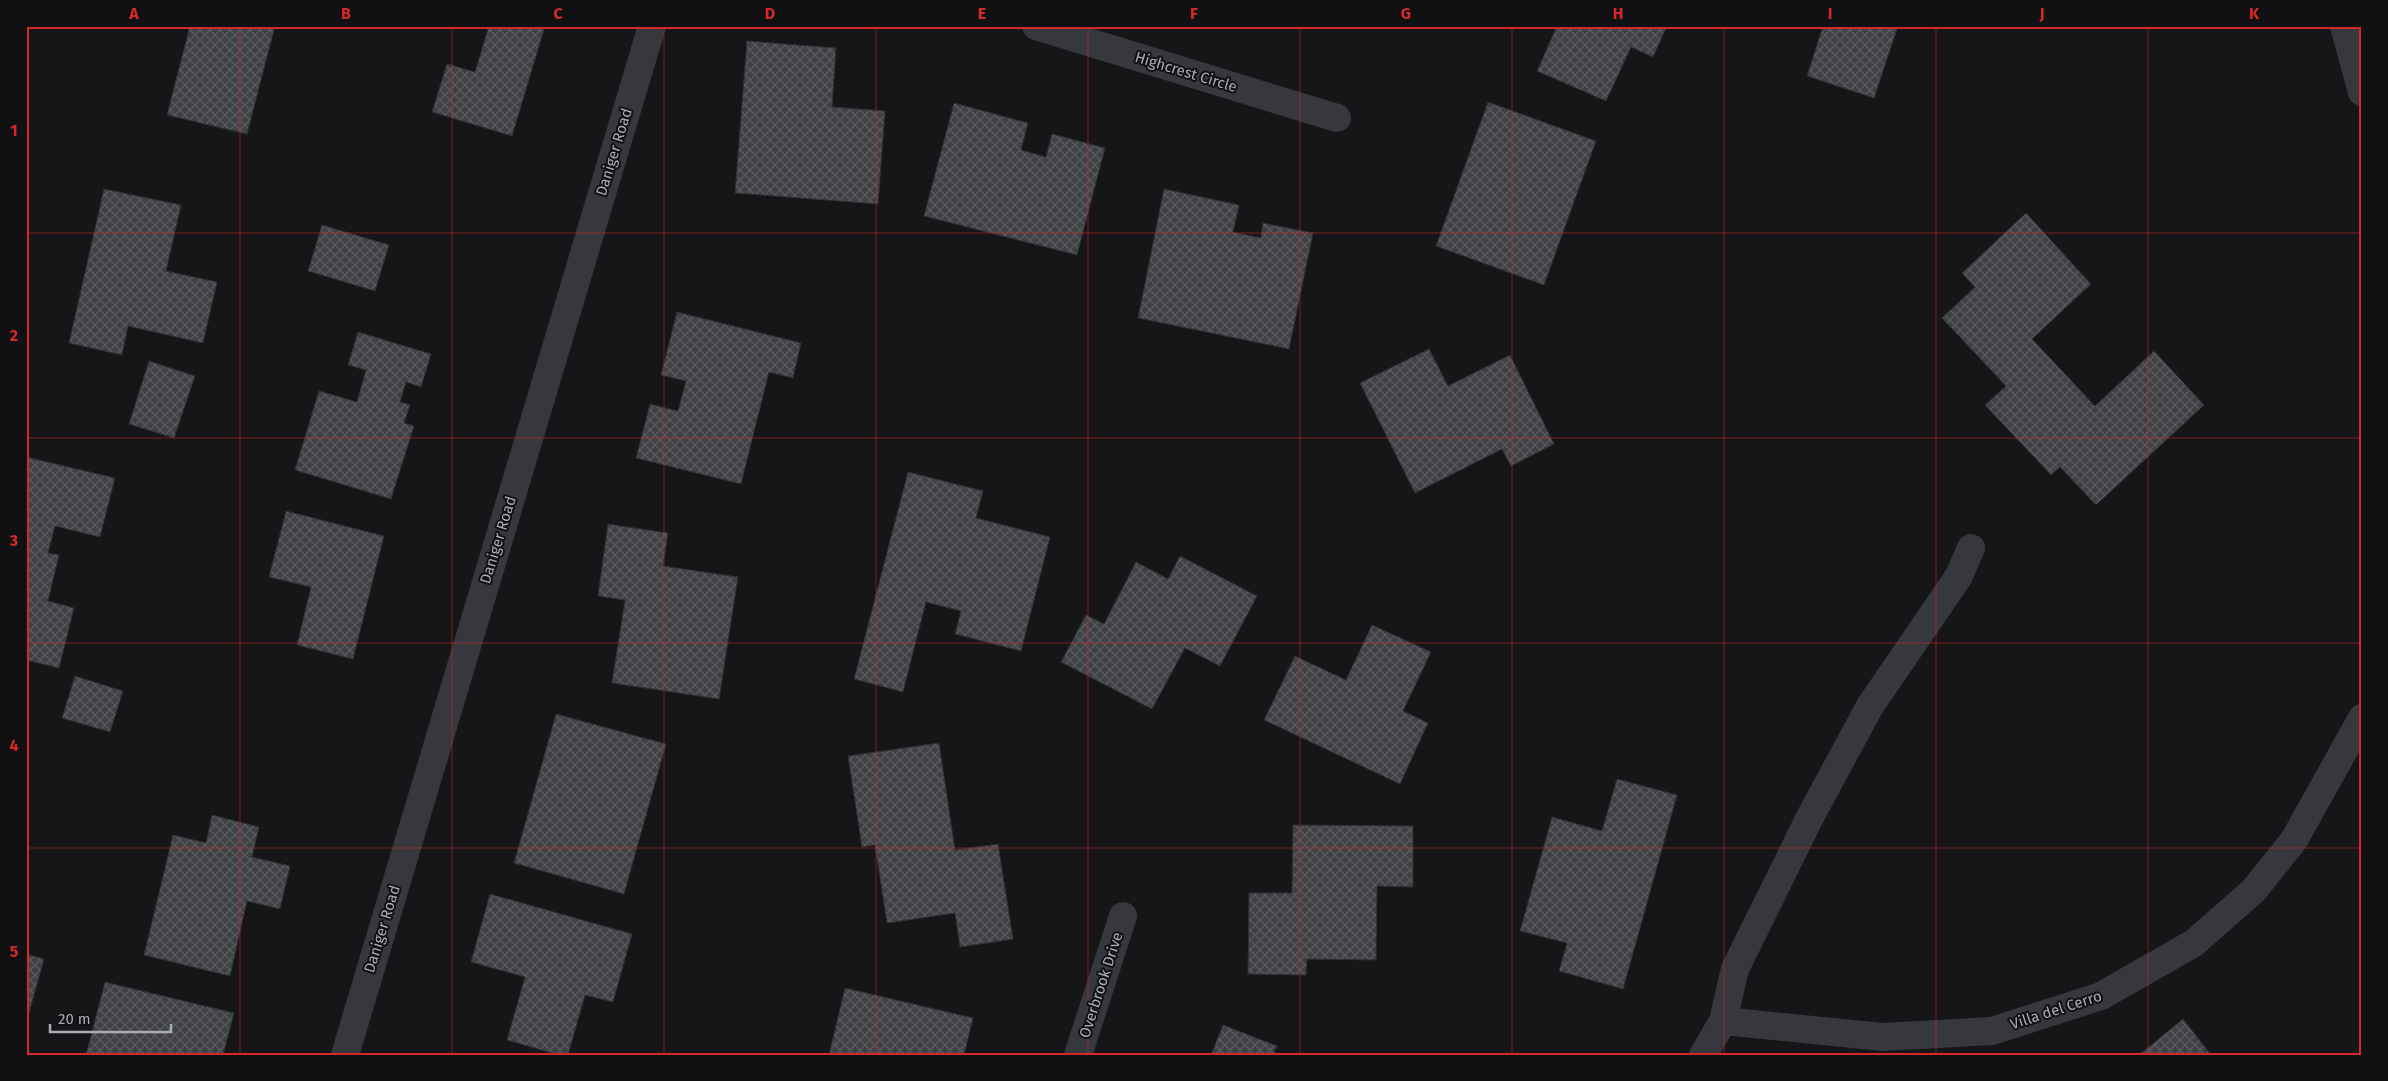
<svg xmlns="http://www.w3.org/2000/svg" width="2388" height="1081" font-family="'Fira Sans',sans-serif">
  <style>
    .building { fill: url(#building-cross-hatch); stroke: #303034 }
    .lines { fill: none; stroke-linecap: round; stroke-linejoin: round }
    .minor { stroke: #37383d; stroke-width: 28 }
    .grid { fill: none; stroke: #d62828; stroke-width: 1; stroke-opacity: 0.55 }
    .labels { text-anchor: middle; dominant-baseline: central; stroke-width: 4; stroke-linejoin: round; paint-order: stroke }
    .street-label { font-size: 15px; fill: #a8adb8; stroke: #111113 }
    .neatline { fill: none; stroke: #d62828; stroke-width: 2 }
    .grid-label { font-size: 16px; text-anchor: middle; font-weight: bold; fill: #d62828 }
  </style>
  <defs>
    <pattern id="building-cross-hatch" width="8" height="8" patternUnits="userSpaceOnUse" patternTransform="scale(1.25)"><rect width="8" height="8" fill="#404145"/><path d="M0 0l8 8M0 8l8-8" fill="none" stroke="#595a5e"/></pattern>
  </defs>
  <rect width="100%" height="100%" fill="#161618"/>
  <g class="building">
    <polygon points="190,26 275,26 247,134 167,115"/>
    <polygon points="489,26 545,26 512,136 432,112 447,64 475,72"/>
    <polygon points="1557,26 1667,26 1653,57 1631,47 1606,101 1537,71"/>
    <polygon points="1823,26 1898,26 1874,98 1807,76"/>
    <polygon points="747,41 836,48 832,107 885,111 878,204 735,193"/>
    <polygon points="1488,102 1596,141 1544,285 1436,246"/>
    <polygon points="954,103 1028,123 1021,150 1046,157 1052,134 1105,148 1077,255 924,216"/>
    <polygon points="104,189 181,205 166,271 217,282 203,343 128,326 122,355 69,343"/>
    <polygon points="1164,189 1239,205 1233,232 1261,238 1263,223 1313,233 1289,349 1138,318"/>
    <polygon points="2026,213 2091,284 2032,339 2095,406 2154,351 2204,405 2096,505 2060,467 2051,475 1985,405 2006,386 1942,318 1975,287 1962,273"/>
    <polygon points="322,225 389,245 375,291 308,271"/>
    <polygon points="677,312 801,343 793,378 769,372 741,484 636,458 650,404 678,411 686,381 661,375"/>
    <polygon points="358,332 431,354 421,387 406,382 400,402 410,405 404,423 414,426 391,499 295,470 319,391 357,402 366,370 348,365"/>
    <polygon points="1429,349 1448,386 1510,355 1554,444 1511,466 1502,449 1415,493 1360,383"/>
    <polygon points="149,361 195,376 174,438 129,424"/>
    <polygon points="26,457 115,478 100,537 55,526 48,553 59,555 48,601 74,608 59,668 26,660"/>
    <polygon points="908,472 983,491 976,518 1050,537 1021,651 955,634 961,611 926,602 903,692 854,679"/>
    <polygon points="286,511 384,536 353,659 297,645 311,587 269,577"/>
    <polygon points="608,524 668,533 663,566 738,577 719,699 612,683 625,600 598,596"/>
    <polygon points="1180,556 1257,596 1220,666 1185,648 1152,709 1061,662 1086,615 1104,624 1136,562 1168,579"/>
    <polygon points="1372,625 1431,652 1403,711 1428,723 1400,784 1264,720 1295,656 1346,680"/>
    <polygon points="75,676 123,691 110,732 62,718"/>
    <polygon points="556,714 666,744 624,894 514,863"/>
    <polygon points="939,743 955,850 998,844 1013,939 960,947 955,913 887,923 875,845 862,847 848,756"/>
    <polygon points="1617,779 1677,795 1623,989 1559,971 1567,943 1520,931 1552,817 1602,831"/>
    <polygon points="212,815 259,827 252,857 290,866 280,909 247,901 230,976 144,955 173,835 206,843"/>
    <polygon points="1293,825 1413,826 1413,887 1377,886 1376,960 1307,959 1306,975 1248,974 1249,893 1292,893"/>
    <polygon points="490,894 632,934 613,1002 585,995 568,1055 559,1055 507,1040 525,977 471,962"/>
    <polygon points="26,954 44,959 29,1013 26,1012"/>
    <polygon points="105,982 234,1013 223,1055 86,1055"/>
    <polygon points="845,988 973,1018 964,1055 829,1055"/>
    <polygon points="2183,1019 2211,1055 2139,1055"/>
    <polygon points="1223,1025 1277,1046 1274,1052 1281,1055 1211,1055"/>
  </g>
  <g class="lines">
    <g class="minor">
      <polyline points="1036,26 1337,118"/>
      <polyline points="2344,26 2362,92"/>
      <polyline points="1723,1021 1735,969 1810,817 1870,706 1959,576 1971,548"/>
      <polyline points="345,1055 652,26"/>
      <polyline points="1078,1055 1123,916"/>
      <polyline points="1703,1055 1723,1021 1883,1037 1992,1031 2101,996 2194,943 2254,890 2294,840 2362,718"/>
    </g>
  </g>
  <path class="grid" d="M240,26V1055M452,26V1055M664,26V1055M876,26V1055M1088,26V1055M1300,26V1055M1512,26V1055M1724,26V1055M1936,26V1055M2148,26V1055M26,233H2362M26,438H2362M26,643H2362M26,848H2362"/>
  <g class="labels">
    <g class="street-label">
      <text transform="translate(1186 72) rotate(17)">Highcrest Circle</text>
      <text transform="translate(614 152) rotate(-73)">Daniger Road</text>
      <text transform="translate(498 540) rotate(-73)">Daniger Road</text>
      <text transform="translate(382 929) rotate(-73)">Daniger Road</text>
      <text transform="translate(1101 985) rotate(-72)">Overbrook Drive</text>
      <text transform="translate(2056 1010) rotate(-18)">Villa del Cerro</text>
    </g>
  </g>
  <rect width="2388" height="1081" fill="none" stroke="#111113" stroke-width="55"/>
  <path d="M50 1024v8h121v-8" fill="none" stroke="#a8adb8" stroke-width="2.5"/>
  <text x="58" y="1024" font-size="15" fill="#a8adb8" stroke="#111113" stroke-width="4" paint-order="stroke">20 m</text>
  <rect x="28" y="28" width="2332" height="1026" class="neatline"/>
  <g class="grid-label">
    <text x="134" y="19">A</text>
    <text x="346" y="19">B</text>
    <text x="558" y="19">C</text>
    <text x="770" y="19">D</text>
    <text x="982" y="19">E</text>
    <text x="1194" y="19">F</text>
    <text x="1406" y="19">G</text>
    <text x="1618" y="19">H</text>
    <text x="1830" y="19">I</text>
    <text x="2042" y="19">J</text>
    <text x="2254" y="19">K</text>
    <text x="14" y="136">1</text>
    <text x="14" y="341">2</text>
    <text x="14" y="546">3</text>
    <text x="14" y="751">4</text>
    <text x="14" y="957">5</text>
  </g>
</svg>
